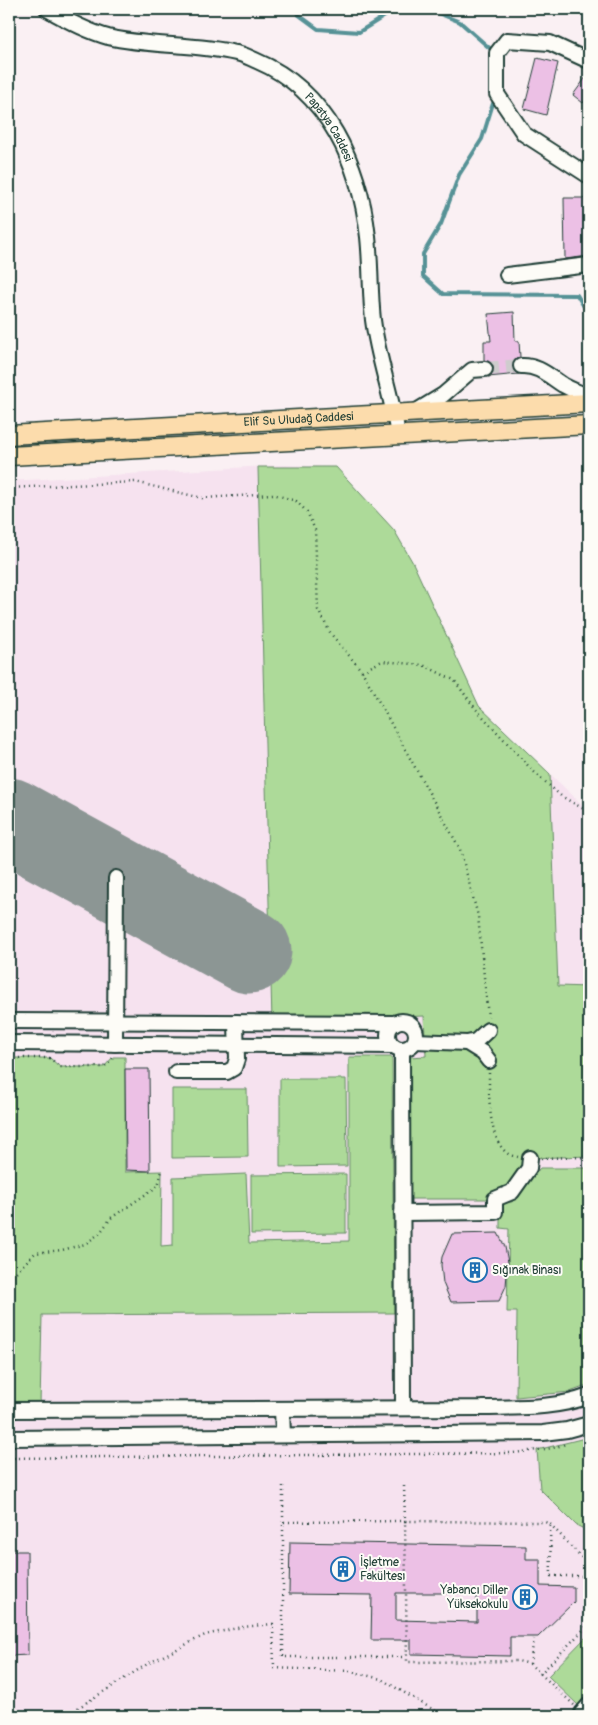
<svg xmlns="http://www.w3.org/2000/svg" width="598" height="1725" font-family="Pangolin,sans-serif">
  <style>
    .built { fill: #f6e2ef }
    .green { fill: #adda99; stroke: #668c66 }
    .lines { fill: none; stroke-linecap: round; stroke-linejoin: round }
    .stream { stroke: #569296; stroke-width: 4 }
    .runway { stroke: #8c9694; stroke-width: 85 }
    .building { fill: #ecc0e5; stroke: #1f3d34; fill-rule: evenodd }
    .minor-tunnel { stroke: #cecccd; stroke-width: 14; stroke-dasharray: 14 7; stroke-linecap: butt }
    .minor-casing { stroke: #1f3d34; stroke-width: 18 }
    .major-casing { stroke: #1f3d34; stroke-width: 21 }
    .path { stroke: #1f3d34; stroke-width: 2.5; stroke-dasharray: 1 4; stroke-linecap: butt }
    .minor { stroke: #fdfcf7; stroke-width: 14 }
    .major { stroke: #fcdcac; stroke-width: 18 }
    .labels { text-anchor: middle; dominant-baseline: central; stroke-width: 4; stroke-linejoin: round; paint-order: stroke }
    .street-label { font-size: 12px; fill: #1f3d34; stroke: #fdfcf7 }
    .poi-label { font-size: 12px; fill: #1f3d34; stroke: #fdfcf7; text-anchor: start }
  </style>
  <rect width="100%" height="100%" fill="#faf0f3"/>
  <filter id="ink" filterUnits="userSpaceOnUse"><feTurbulence type="fractalNoise" baseFrequency=".02" numOctaves="2"/><feDisplacementMap in="SourceGraphic" scale="10" xChannelSelector="R" yChannelSelector="G"/><feConvolveMatrix kernelMatrix="1 2 1 2 8 2 1 2 1" color-interpolation-filters="sRGB"/></filter>
  <g filter="url(#ink)">
    <polygon class="built" points="284,465 336,467 394,530 413,563 479,706 589,811 589,1716 9,1716 9,481"/>
    <g class="green">
      <polygon points="258,467 336,467 394,530 413,563 479,706 550,774 558,986 589,987 589,1156 530,1158 526,1169 495,1199 407,1199 409,1057 426,1056 424,1016 272,1022"/>
      <polygon points="113,1057 125,1057 125,1172 162,1171 161,1246 173,1245 173,1177 246,1174 249,1243 349,1241 349,1057 392,1057 394,1313 42,1315 40,1405 9,1404 9,1058 50,1058 60,1067 104,1067"/>
      <polygon points="280,1079 346,1079 347,1166 280,1167"/>
      <polygon points="172,1089 247,1089 248,1157 172,1158"/>
      <polygon points="540,1168 589,1168 589,1385 570,1392 516,1397 517,1312 507,1312 509,1229 500,1228 500,1202 512,1202"/>
      <polygon points="346,1174 346,1233 251,1234 251,1175"/>
      <polygon points="589,1437 589,1531 588,1531 576,1525 540,1489 537,1450"/>
      <polygon points="589,1634 589,1695 579,1706 548,1676"/>
    </g>
    <g class="lines">
      <g class="stream">
        <polyline points="297,9 299,15 318,29 359,32 388,14 410,9"/>
        <polyline points="428,9 460,22 494,52"/>
        <polyline points="495,97 482,139 459,175 441,224 423,254 423,276 443,294 577,295 589,315"/>
      </g>
      <polyline class="runway" points="9,820 249,951"/>
    </g>
    <g class="building">
      <polygon points="537,58 558,63 546,115 524,109"/>
      <polygon points="589,73 589,95 583,103 573,95"/>
      <polygon points="564,198 589,198 589,256 565,259"/>
      <polygon points="514,312 515,341 519,341 520,357 514,361 512,366 514,371 519,374 488,377 493,373 494,369 492,364 484,360 484,341 491,341 488,314"/>
      <polygon points="125,1069 149,1069 150,1171 126,1170"/>
      <polygon points="498,1233 505,1247 508,1262 506,1286 499,1301 451,1302 443,1283 441,1265 442,1257 452,1234"/>
      <path d="M290,1542L526,1546V1559H540V1586L574,1587V1602L538,1637H510V1656L411,1654V1640H371L372,1595L289,1594ZM396,1593H477V1622L396,1620Z"/>
      <polygon points="9,1551 27,1551 28,1655 9,1656"/>
    </g>
    <g class="lines">
      <polyline class="minor-tunnel" points="485,369 521,366"/>
      <defs>
        <g id="minor">
          <path id="s1" d="M47,9C66,20 86,31 108,37C150,47 194,43 236,53C243,54 250,58 257,61C328,91 360,165 368,237C371,265 370,293 373,320C378,359 392,396 398,435"/>
          <polyline points="589,61 550,43 507,40 497,53 497,94 524,134 589,176"/>
          <polyline points="507,275 589,265"/>
          <path d="M521,366C538,365 549,376 563,385C572,390 580,393 589,396"/>
          <polyline points="415,412 443,395 472,370 485,369"/>
          <circle cx="402" cy="1035" r="14"/>
          <polyline points="9,1021 395,1023"/>
          <polyline points="415,1041 467,1043 476,1041 488,1030"/>
          <polyline points="9,1043 393,1046"/>
          <polyline points="467,1043 483,1053 489,1061"/>
          <polyline points="115,1044 116,878"/>
          <polyline points="402,1050 403,1408"/>
          <polyline points="176,1072 227,1072 234,1068 237,1059 236,1022"/>
          <polyline points="402,1213 495,1212 495,1199 512,1192 529,1168 530,1158"/>
          <polyline points="282,1409 283,1435"/>
          <path d="M9,1410L482,1408C518,1407 555,1409 589,1396"/>
          <polyline points="9,1438 543,1433 567,1430 589,1424"/>
          <polyline points="586,1716 582,1713 589,1705"/>
        </g>
        <g id="major">
          <path id="s2" d="M9,435L589,403"/>
          <polyline points="9,456 589,425"/>
        </g>
      </defs>
      <use href="#minor" class="minor-casing"/>
      <use href="#major" class="major-casing"/>
      <g class="path">
        <polyline points="9,488 135,482 202,498 273,494 296,501 307,512 315,530 318,610 331,634 362,671 460,849 478,916 488,1017"/>
        <polyline points="362,671 382,661 423,665 454,680 475,708 532,770 561,796 589,812"/>
        <polyline points="9,1058 50,1058 60,1067 104,1067 114,1057"/>
        <path d="M489,1073C489,1096 488,1138 507,1153C510,1156 515,1156 518,1157"/>
        <polyline points="541,1158 589,1157"/>
        <polyline points="9,1279 35,1253 62,1250 85,1244 99,1234 111,1218 158,1186 162,1171"/>
        <polyline points="9,1458 513,1453 553,1448 566,1444"/>
        <polyline points="404,1486 405,1521 283,1522 283,1657 406,1657"/>
        <polyline points="283,1522 283,1486"/>
        <polyline points="550,1526 551,1576 589,1576"/>
        <polyline points="585,1540 589,1543"/>
        <polyline points="530,1664 534,1639"/>
        <polyline points="540,1674 589,1624"/>
        <polyline points="574,1705 530,1664 518,1661 407,1662 405,1521 545,1522 550,1524 589,1565"/>
        <polyline points="65,1716 149,1663 205,1635 242,1627 273,1624 274,1668 350,1671 381,1679 444,1716"/>
      </g>
      <use href="#minor" class="minor"/>
      <use href="#major" class="major"/>
    </g>
  </g>
  <defs>
    <symbol id="building-ring" viewBox="-11 -11 22 22"><circle r="9.5" fill="#fdfcf7" stroke="#1f6fb2" stroke-width="1.5"/><path d="M-4-6H4V6H1V3H-1V6H-4ZM-2.5-4.3h1.7v1.8h-1.7ZM.8-4.3h1.7v1.8H.8ZM-2.5-1h1.7V.8h-1.7ZM.8-1h1.7V.8H.8Z" fill="#1f6fb2"/></symbol>
  </defs>
  <g fill-rule="evenodd">
    <use href="#building-ring" x="461" y="1256" width="28" height="28"/>
    <use href="#building-ring" x="329" y="1555" width="28" height="28"/>
    <use href="#building-ring" x="511" y="1583" width="28" height="28"/>
  </g>
  <g class="labels">
    <g class="street-label">
      <text stroke="none"><textPath href="#s1" startOffset="319">Papatya Caddesi</textPath></text>
      <text stroke="none"><textPath href="#s2" startOffset="290">Elif Su Uludağ Caddesi</textPath></text>
    </g>
    <g class="poi-label">
      <text x="492" y="1270">Sığınak Binası</text>
      <text x="360" y="1562">İşletme<tspan x="360" dy="14">Fakültesı</tspan></text>
      <text x="508" y="1590" text-anchor="end">Yabancı Diller<tspan x="508" dy="14">Yüksekokulu</tspan></text>
    </g>
  </g>
  <rect width="598" height="1725" fill="none" stroke="#fdfcf7" stroke-width="30"/>
  <rect x="15" y="15" width="568" height="1695" fill="none" stroke="#1f3d34" stroke-width="2" filter="url(#ink)"/>
</svg>
